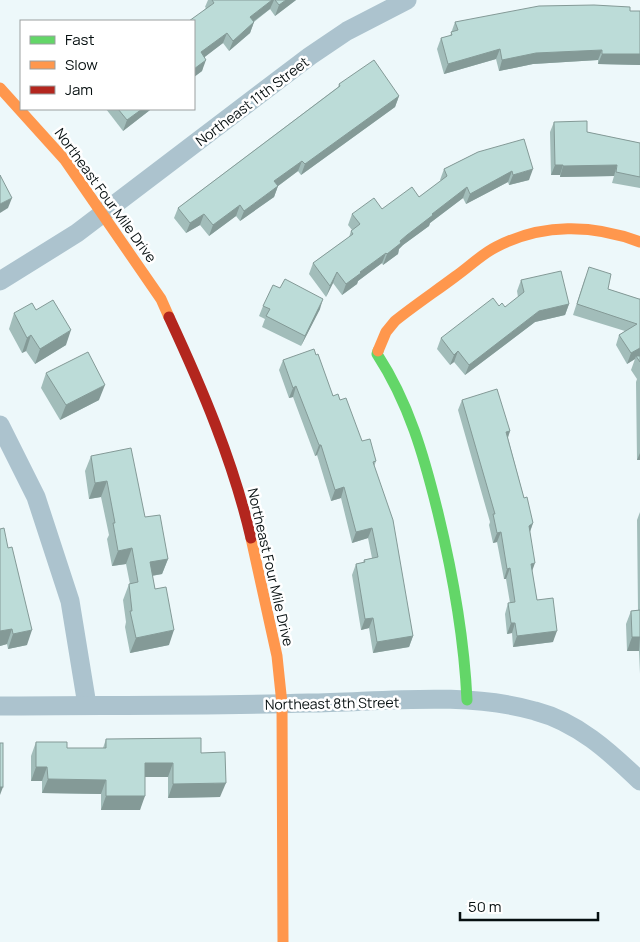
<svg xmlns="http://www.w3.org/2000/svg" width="640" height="942" font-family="Manrope,sans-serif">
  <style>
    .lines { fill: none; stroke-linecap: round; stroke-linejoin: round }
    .street { stroke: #acc3ce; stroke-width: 19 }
    .fast { stroke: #63d668; stroke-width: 11 }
    .slow { stroke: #ff974d; stroke-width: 11 }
    .jam { stroke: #b3261e; stroke-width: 11 }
    .wall { fill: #a2bdba }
    .shaded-wall { fill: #849a97 }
    .building { fill: #bcdcd8; stroke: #849a97 }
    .labels { text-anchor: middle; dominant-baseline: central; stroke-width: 5; stroke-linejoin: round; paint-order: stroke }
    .street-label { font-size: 14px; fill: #060f10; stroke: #fff }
  </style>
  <rect width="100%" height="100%" fill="#edf8fa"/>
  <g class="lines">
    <g class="street">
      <polyline points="0,281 77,233 310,56 347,31 407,0"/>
      <polyline points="0,425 36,497 70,601 87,705"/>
      <path d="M0,706C103,705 206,706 309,703C381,702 466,691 535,711C577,722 609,751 640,781"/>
    </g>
    <path class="fast" d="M378,351L377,354C409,403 424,456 438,513C453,575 464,636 467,700"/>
    <g class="slow">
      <polyline points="0,88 65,160 161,299 169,317"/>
      <path d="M378,351L386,332L395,321C415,305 436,291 456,276C470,266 482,254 496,247C542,223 593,224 640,242"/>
      <polyline points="251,538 277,656 282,704 283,942"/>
    </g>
    <path class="jam" d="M169,317C202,388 233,461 251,538"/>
  </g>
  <g class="wall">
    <polygon points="208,0 296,0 275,16 270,9 254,22 250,33 229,51 223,43 204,57 202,71 194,77 194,21 206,8 205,7"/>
    <polygon points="630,11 640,11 640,65 598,64 598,60 533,64 499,71 496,59 444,74 437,49 441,38 450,36 455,22"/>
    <polygon points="339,84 399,96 395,107 301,175 298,171 278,186 274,197 240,221 236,216 209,236 200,225 186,233 174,218 178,208 338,87"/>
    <polygon points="106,109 151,109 150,110 123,131"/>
    <polygon points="554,122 587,132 640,143 640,188 612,183 614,176 560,177 560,175 551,175 550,132"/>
    <polygon points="478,152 529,180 509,185 508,182 466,204 463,198 430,223 429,226 403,245 399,249 398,254 383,265 382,263 358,281 357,284 342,295 333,283 326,297 309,274 313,263 349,237 351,231 352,230 348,225 352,214 382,209 419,197 441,181 440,180 444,169"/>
    <polygon points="585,278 608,289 639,299 640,299 640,460 637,460 636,382 637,379 631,370 635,359 627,364 616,345 619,335 625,331 573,315"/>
    <polygon points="521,280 569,304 565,315 535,322 465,375 454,362 450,365 437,349 441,338 499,306 505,307 518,297 517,291"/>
    <polygon points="263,306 320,309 301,346 262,327 265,319 259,316"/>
    <polygon points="36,310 66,345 35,364 26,351 22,353 9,329 14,313"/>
    <polygon points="283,360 340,400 362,441 376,461 374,467 413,636 409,647 373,653 369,628 361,630 352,575 356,564 363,563 364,560 372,558 368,538 352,543 341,498 331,501 317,455 315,456 293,397 289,398 279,370"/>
    <polygon points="46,373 99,400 60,420 41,388"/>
    <polygon points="462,400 510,431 508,438 524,498 533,523 530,532 532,572 537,600 553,642 513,647 512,633 507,634 505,614 508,603 510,603 506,579 504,579 497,542 493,543 489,525 490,522 458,410"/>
    <polygon points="91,456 145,517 168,559 162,574 152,576 155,589 169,645 130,653 125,627 126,622 123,600 129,584 130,584 126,564 112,566 107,539 109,535 101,497 89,499 85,471"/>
    <polygon points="640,512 640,674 639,651 627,651 626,624 631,611 638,610 637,520"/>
    <polygon points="0,529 27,645 8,649 7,644 0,646"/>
    <polygon points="106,739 201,753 220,797 168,798 168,777 145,777 140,810 101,810 101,794 42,793 42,781 31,781 31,756 36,742 67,748 103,748"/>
  </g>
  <g class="shaded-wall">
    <polygon points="272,0 274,0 270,9 246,27 250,17"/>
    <polygon points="286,0 296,0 275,16 279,5"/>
    <polygon points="254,22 250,33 229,51 233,41"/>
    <polygon points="227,33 223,43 197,63 201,52"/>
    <polygon points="500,49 496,59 444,74 448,64"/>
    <polygon points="602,50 598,60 533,64 499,71 502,60 536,53"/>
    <polygon points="602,54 640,54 640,65 598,64"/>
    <polygon points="206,60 202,71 194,77 194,69"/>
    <polygon points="399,96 395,107 301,175 305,164"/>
    <polygon points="142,109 151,109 150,110 123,131 127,120"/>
    <polygon points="302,161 298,171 270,192 274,181"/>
    <polygon points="555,165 563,165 560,175 551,175"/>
    <polygon points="617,165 614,176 560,177 563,166"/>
    <polygon points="533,169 529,180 509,185 513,175"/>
    <polygon points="512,171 508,182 466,204 470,194"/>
    <polygon points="278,186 274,197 240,221 244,211"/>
    <polygon points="467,187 463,198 430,223 429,226 403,245 399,249 398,254 383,265 387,254 407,235 432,214"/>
    <polygon points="12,198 8,208 0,213 0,204"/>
    <polygon points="240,205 236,216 209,236 213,225"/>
    <polygon points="204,214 200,225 186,233 190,223"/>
    <polygon points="386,253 382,263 358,281 357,284 342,295 346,284 360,272"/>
    <polygon points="337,272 333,283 326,297 330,286"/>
    <polygon points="323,299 320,309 301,346 305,336"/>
    <polygon points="569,304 565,315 535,322 465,375 469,365 539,311"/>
    <polygon points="71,330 66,345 35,364 40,349"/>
    <polygon points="31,335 26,351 22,353 27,338"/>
    <polygon points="640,348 640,356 636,356 635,359 627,364 631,353"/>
    <polygon points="458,351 454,362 450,365 454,355"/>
    <polygon points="105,385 99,400 60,420 66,405"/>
    <polygon points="296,386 293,397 289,398 293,388"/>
    <polygon points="510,431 506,442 506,432"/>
    <polygon points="319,445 321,445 317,455 315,456"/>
    <polygon points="640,453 640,460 637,460"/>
    <polygon points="107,481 101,497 89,499 95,483"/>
    <polygon points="344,487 341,498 331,501 335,490"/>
    <polygon points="533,523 529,534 529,526"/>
    <polygon points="372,528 368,538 352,543 356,532"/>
    <polygon points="501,532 497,542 493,543 497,533"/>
    <polygon points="132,548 126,564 112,566 118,551"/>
    <polygon points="168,559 162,574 144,577 150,562"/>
    <polygon points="535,563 531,574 531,564"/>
    <polygon points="510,568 506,579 504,579 507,569"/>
    <polygon points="373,618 369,628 361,630 365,619"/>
    <polygon points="511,623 515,623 512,633 507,634"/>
    <polygon points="12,629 7,644 0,646 0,631"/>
    <polygon points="32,630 27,645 8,649 13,634"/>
    <polygon points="174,630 169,645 130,653 136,638"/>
    <polygon points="557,631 553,642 513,647 517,636"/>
    <polygon points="413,636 409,647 373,653 377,642"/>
    <polygon points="632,637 640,637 639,651 627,651"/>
    <polygon points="145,763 173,763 168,777 140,777"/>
    <polygon points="36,767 47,767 42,781 31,781"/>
    <polygon points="48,779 106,780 101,794 42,793"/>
    <polygon points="226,783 220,797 168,798 173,784"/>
    <polygon points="0,787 3,787 0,795"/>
    <polygon points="106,796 145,796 140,810 101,810"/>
  </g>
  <g class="building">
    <polygon points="212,0 272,0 250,17 254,22 233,41 227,33 201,52 206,60 194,69 194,21 189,21 214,3"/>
    <polygon points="275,0 286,0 279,5"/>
    <polygon points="594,5 630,7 630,11 640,11 640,54 602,54 602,50 536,53 502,60 500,49 448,64 441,38 452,35 451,32 458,30 455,22 539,6"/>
    <polygon points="374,60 399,96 305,164 302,161 274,181 278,186 244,211 240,205 213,225 204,214 190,223 178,208 340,86 339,84"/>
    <polygon points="118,109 142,109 127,120"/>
    <polygon points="587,121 587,132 640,143 640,177 616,172 617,165 563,166 563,165 555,165 554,122"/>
    <polygon points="524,139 533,169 513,175 512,171 470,194 467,187 432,214 433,215 407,235 400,241 401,243 387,254 386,253 360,272 361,273 346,284 337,272 330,286 313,263 353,234 351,231 360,224 352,214 374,198 382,209 412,187 419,197 447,176 444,169 478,152"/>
    <polygon points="0,175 12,198 0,204"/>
    <polygon points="589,267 611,274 608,289 639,299 640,299 640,348 631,353 619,335 637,324 577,304"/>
    <polygon points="561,271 569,304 539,311 469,365 458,351 454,355 441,338 493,298 499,306 502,303 505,307 524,292 521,280"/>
    <polygon points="285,279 323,299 305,336 266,316 270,309 263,306 273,285 280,288"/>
    <polygon points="53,300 71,330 40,349 31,335 27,338 14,313 32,303 36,310"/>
    <polygon points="314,349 316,355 318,354 333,396 338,394 340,400 346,398 362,441 370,439 376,461 373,462 393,520 413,636 377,642 373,618 365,619 356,564 365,562 364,560 378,557 372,528 356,532 344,487 335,490 321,445 319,445 296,386 293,388 283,360"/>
    <polygon points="88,352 105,385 66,405 46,373"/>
    <polygon points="636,356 640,356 640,362"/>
    <polygon points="497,389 510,431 506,432 524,498 527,497 533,523 529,526 535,563 531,564 537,600 553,598 557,631 517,636 515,623 511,623 508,603 515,602 510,568 507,569 501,532 497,533 493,514 495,514 462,400"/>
    <polygon points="131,448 145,517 160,515 168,559 150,562 155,589 166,587 174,630 136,638 130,611 132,611 129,584 138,582 132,548 118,551 113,523 115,523 107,481 95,483 91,456"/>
    <polygon points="4,528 8,548 12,547 32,630 13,634 12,629 0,631 0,529"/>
    <polygon points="640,610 640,637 632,637 631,611"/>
    <polygon points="201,738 201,753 225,752 226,783 173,784 173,763 145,763 145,796 106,796 106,780 48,779 47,767 36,767 36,742 67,742 67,748 106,748 106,739"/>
    <rect x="0" y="743" width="3" height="44"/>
  </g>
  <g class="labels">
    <g class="street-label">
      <text transform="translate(252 101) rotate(-37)">Northeast 11th Street</text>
      <text transform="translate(106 195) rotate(54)">Northeast Four Mile Drive</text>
      <text transform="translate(271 567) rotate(77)">Northeast Four Mile Drive</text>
      <text transform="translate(332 703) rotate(-1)">Northeast 8th Street</text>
    </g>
  </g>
  <rect x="20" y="20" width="175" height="90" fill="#ffffff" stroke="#9b9f9f"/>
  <rect x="30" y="36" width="25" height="8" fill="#63d668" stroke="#9b9f9f"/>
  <text x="65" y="45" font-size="15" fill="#060f10">Fast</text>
  <rect x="30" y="61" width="25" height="8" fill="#ff974d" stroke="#9b9f9f"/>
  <text x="65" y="70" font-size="15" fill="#060f10">Slow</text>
  <rect x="30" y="86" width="25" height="8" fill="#b3261e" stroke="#9b9f9f"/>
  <text x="65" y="95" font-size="15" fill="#060f10">Jam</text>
  <path d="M460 912v8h138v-8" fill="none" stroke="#060f10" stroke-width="2.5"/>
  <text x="468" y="912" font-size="15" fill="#060f10" stroke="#ffffff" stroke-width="4" paint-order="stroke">50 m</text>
</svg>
